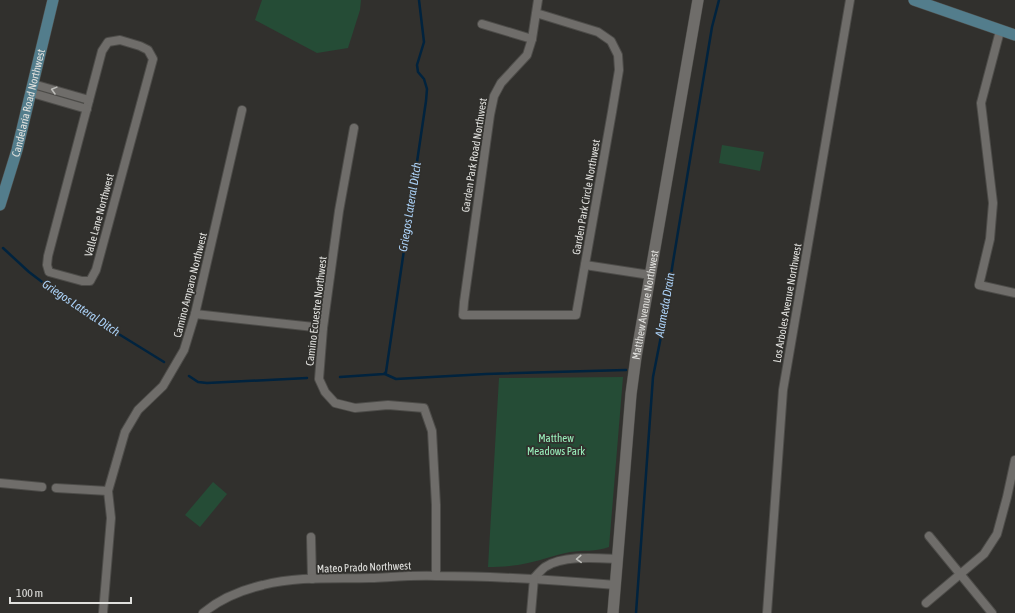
<svg xmlns="http://www.w3.org/2000/svg" width="1015" height="613" font-family="'Asap Condensed',sans-serif">
  <style>
    .green { fill: #254c36 }
    .lines { fill: none; stroke-linecap: round; stroke-linejoin: round }
    .stream { stroke: #01233e; stroke-width: 2.5 }
    .minor-casing { stroke: #4d4c49; stroke-width: 10 }
    .tertiary-casing { stroke: #4d4c49; stroke-width: 12 }
    .secondary-casing { stroke: #4d4c49; stroke-width: 12 }
    .minor { stroke: #6f6d6a; stroke-width: 8 }
    .tertiary { stroke: #6f6d6a; stroke-width: 11 }
    .secondary { stroke: #537d8c; stroke-width: 11 }
    .oneway { stroke: #bebeba }
    .labels { text-anchor: middle; dominant-baseline: central; stroke-width: 3.5; stroke-linejoin: round; paint-order: stroke }
    .street-label { font-size: 11px; fill: #e0e0dd; stroke: #31302d }
    .park-label { font-size: 11px; fill: #9bf1bd; stroke: #31302d }
    .water-label { font-size: 12px; font-style: italic; fill: #abd1f7; stroke: #31302d }
  </style>
  <rect width="100%" height="100%" fill="#31302d"/>
  <g class="green">
    <polygon points="262,0 361,0 360,10 348,48 317,53 255,20"/>
    <polygon points="722,145 764,152 760,171 719,163"/>
    <path d="M623,377L609,547C596,552 583,550 570,552C555,555 542,560 528,563C515,566 501,567 488,567L499,378Z"/>
    <polygon points="213,482 227,494 200,527 185,515"/>
  </g>
  <g class="lines">
    <g class="stream">
      <polyline points="3,248 29,272 75,307 164,362"/>
      <polyline points="385,374 396,379 486,374 626,370"/>
      <polyline points="189,376 198,382 207,383 307,378"/>
      <polyline points="340,377 384,374 386,372 426,101 427,89 424,79 418,72 417,65 424,42 419,0"/>
      <polyline points="636,613 653,377 663,326 673,262 712,27 719,0"/>
    </g>
    <defs>
      <g id="minor">
        <polyline points="536,13 598,32 611,41 618,55 619,70 612,112 576,315 463,315 464,302 490,115 494,96 501,83 527,55 532,39 538,0"/>
        <polyline points="482,24 532,39"/>
        <polyline points="1000,31 981,103 993,203 990,239 979,285 1015,293"/>
        <polygon points="120,40 140,46 148,50 153,59 96,270 90,281 82,281 49,272 47,265 48,256 102,51 108,42"/>
        <polyline points="33,84 89,100"/>
        <polyline points="32,93 87,109"/>
        <polyline points="354,128 339,211 323,328 319,379 325,392 335,403 355,408 388,405 424,408 432,431 436,505 436,576"/>
        <polyline points="585,265 650,275"/>
        <polyline points="195,314 323,328"/>
        <polyline points="0,483 42,487"/>
        <polyline points="56,488 108,491"/>
        <polyline points="929,536 992,613"/>
        <polyline points="311,537 312,579"/>
        <path d="M534,578C537,575 541,570 545,567C563,555 597,558 618,559"/>
        <polyline points="926,603 984,554 997,534 1007,497 1015,460"/>
        <polyline points="103,613 111,518 108,491 125,432 138,410 163,386 184,350 195,314 242,110"/>
        <path d="M203,613C220,599 241,590 263,585C298,576 335,579 371,578C393,577 415,575 438,576C497,576 556,580 616,585"/>
        <polyline points="531,613 534,578"/>
        <polyline points="767,613 783,390 850,0"/>
      </g>
      <g id="tertiary">
        <path id="s1" d="M613,613L631,394L636,357L698,0"/>
      </g>
      <g id="secondary">
        <polyline points="914,0 1015,35"/>
        <path id="s2" d="M0,205L17,150L53,0"/>
      </g>
    </defs>
    <use href="#minor" class="minor-casing"/>
    <use href="#tertiary" class="tertiary-casing"/>
    <use href="#secondary" class="secondary-casing"/>
    <use href="#minor" class="minor"/>
    <use href="#tertiary" class="tertiary"/>
    <use href="#secondary" class="secondary"/>
  </g>
  <defs><path id="oneway-chevron" d="M-2-3.5L2.5 0L-2 3.5" fill="none" stroke-width="1.6" stroke-linecap="round" stroke-linejoin="round"/></defs>
  <g class="oneway">
    <use href="#oneway-chevron" transform="translate(54 90) rotate(-165)"/>
    <use href="#oneway-chevron" transform="translate(579 559) rotate(177)"/>
  </g>
  <g class="labels">
    <g class="street-label">
      <text stroke="none"><textPath href="#s2" startOffset="106">Candelaria Road Northwest</textPath></text>
      <text transform="translate(474 155) rotate(-81)">Garden Park Road Northwest</text>
      <text transform="translate(586 197) rotate(-80)">Garden Park Circle Northwest</text>
      <text transform="translate(99 215) rotate(-75)">Valle Lane Northwest</text>
      <text transform="translate(190 285) rotate(-76)">Camino Amparo Northwest</text>
      <text transform="translate(787 303) rotate(-80)">Los Arboles Avenue Northwest</text>
      <text stroke="none"><textPath href="#s1" startOffset="310">Matthew Avenue Northwest</textPath></text>
      <text transform="translate(316 311) rotate(-83)">Camino Ecuestre Northwest</text>
      <text transform="translate(364 567) rotate(-2)">Mateo Prado Northwest</text>
    </g>
    <g class="park-label">
      <text x="556" y="438">Matthew<tspan x="556" dy="13">Meadows Park</tspan></text>
    </g>
    <g class="water-label">
      <text transform="translate(410 207) rotate(-81)">Griegos Lateral Ditch</text>
      <text transform="translate(665 305) rotate(-80)">Alameda Drain</text>
      <text transform="translate(81 308) rotate(34)">Griegos Lateral Ditch</text>
    </g>
  </g>
  <path d="M10 597v6h121v-6" fill="none" stroke="#e0e0dd" stroke-width="2"/>
  <text x="16" y="597" font-size="12" fill="#e0e0dd" stroke="#31302d" stroke-width="3" paint-order="stroke">100 m</text>
</svg>
